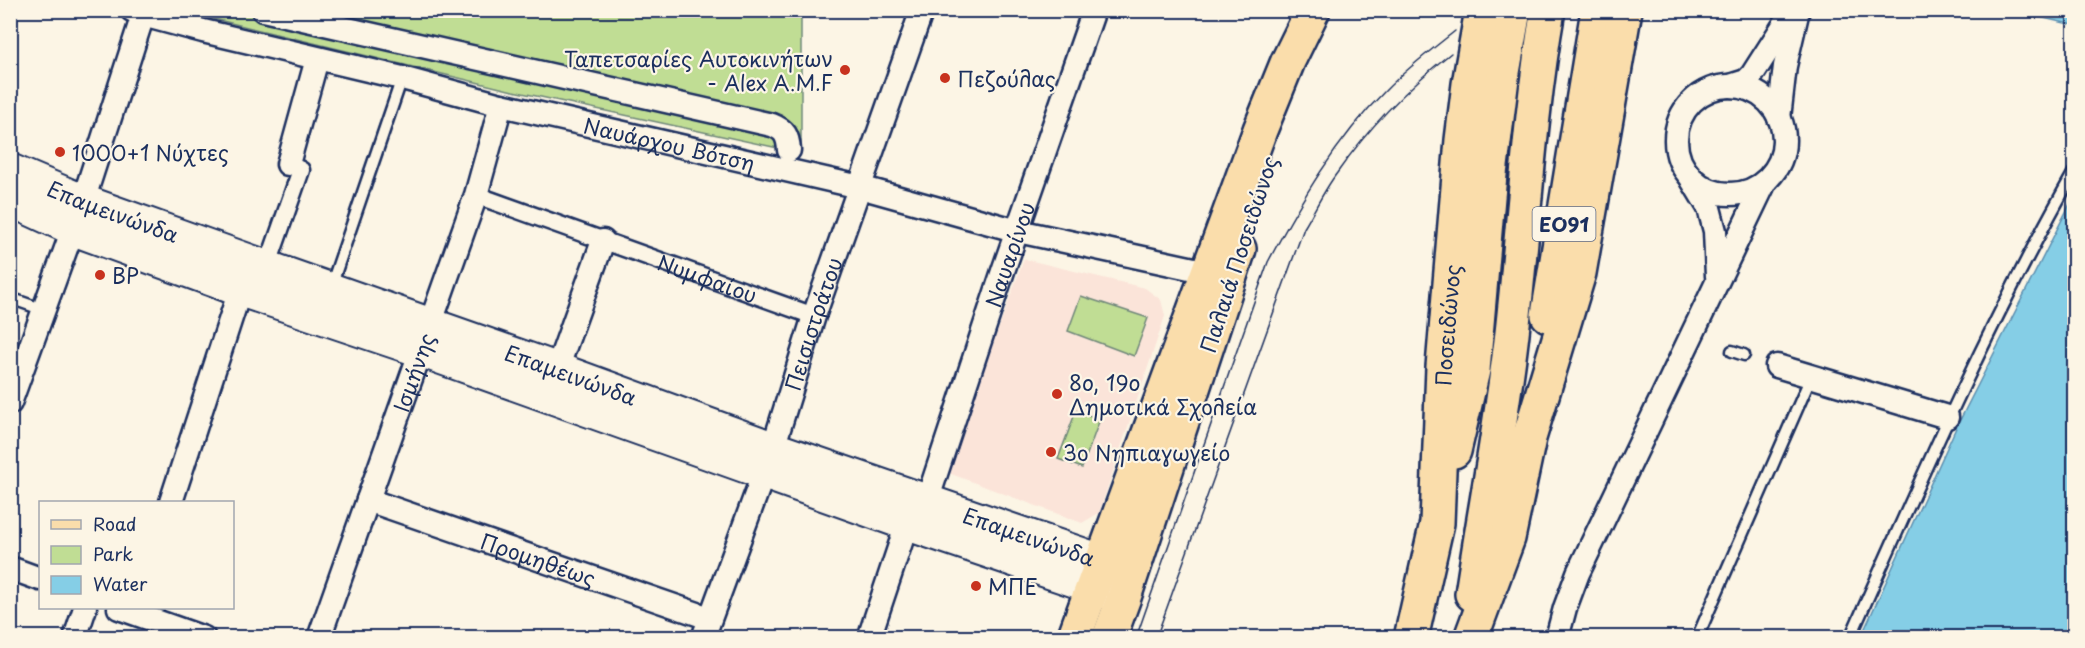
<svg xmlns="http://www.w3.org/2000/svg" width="2085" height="648" font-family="'Playpen Sans',sans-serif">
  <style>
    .built { fill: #fbe4d9 }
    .green { fill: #c0dd94; stroke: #6e8679; stroke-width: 1.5 }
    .water { fill: #85cee6; stroke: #5b8eb0; stroke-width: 1.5 }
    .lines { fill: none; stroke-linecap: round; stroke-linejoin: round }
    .service-casing { stroke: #1b2f5e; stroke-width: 15 }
    .pedestrian-casing { stroke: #1b2f5e; stroke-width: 21 }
    .minor-casing { stroke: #1b2f5e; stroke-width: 27 }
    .secondary-casing { stroke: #1b2f5e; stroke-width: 36 }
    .primary-casing { stroke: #1b2f5e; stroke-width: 38 }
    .trunk-casing { stroke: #1b2f5e; stroke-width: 38 }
    .service { stroke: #fcf5e5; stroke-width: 10 }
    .pedestrian { stroke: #fcf5e5; stroke-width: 16 }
    .minor { stroke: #fcf5e5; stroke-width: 22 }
    .secondary { stroke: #fcf5e5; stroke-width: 32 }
    .primary { stroke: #faddab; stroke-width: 33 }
    .trunk { stroke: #faddab; stroke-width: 33 }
    .tram { stroke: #1b2f5e; stroke-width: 1.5 }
    .poi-dot { fill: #c8321e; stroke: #fcf5e5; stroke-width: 2 }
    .labels { text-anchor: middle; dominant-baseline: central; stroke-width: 4.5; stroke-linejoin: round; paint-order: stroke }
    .shield { fill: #fcf5e5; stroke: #5e6a86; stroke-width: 1.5 }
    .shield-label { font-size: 20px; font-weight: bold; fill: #1b2f5e }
    .poi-label { font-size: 21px; fill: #1b2f5e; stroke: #fcf5e5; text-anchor: start }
    .street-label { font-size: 21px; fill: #1b2f5e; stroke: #fcf5e5 }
  </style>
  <rect width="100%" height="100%" fill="#fcf5e5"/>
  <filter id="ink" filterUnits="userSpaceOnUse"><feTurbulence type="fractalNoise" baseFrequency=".0167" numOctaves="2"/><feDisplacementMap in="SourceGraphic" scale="12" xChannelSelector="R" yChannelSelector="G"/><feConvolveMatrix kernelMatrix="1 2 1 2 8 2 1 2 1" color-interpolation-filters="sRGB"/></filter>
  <g filter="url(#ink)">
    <polygon class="built" points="1024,259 1145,288 1161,300 1165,316 1099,513 1082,523 946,472"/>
    <g class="green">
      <polygon points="181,11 801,11 801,153 513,91"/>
      <polygon points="1081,296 1148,318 1134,356 1068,331"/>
      <polygon points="1076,411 1100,419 1082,468 1058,459"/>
    </g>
    <g class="water">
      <polygon points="2013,11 2074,11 2074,25"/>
      <polygon points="2074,196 2074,637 1861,637 1955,430"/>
    </g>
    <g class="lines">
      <defs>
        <g id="service">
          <polyline points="331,286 402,78"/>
          <polyline points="10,298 44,310"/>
          <polyline points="1732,351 1744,355"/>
          <polyline points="1697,638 1811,377"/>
          <path d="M1850,638C1920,480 1989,322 2074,172"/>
        </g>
        <g id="pedestrian">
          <path id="s1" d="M476,195L814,316"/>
          <polyline points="267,267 301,170 288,164"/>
        </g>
        <g id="minor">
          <path id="s2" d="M132,10L143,15L203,31L402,78L501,105L860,187L1018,231L1208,272"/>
          <path d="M263,10L772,125C785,130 788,136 789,150"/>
          <polyline points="1730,86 1746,81 1752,75 1791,14"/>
          <circle cx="1730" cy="140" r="54"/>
          <polyline points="1779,118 1785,66 1798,10"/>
          <polyline points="288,164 317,59"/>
          <polyline points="1692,180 1709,208 1715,231 1717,276"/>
          <polyline points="83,201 143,15"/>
          <polyline points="1777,366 1947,417"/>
          <polyline points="557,369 603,241"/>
          <polyline points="10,403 73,229"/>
          <path id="s3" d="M368,500L709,618"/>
          <path id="s4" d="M927,501L1003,271L1094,10"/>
          <polyline points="171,502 240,290"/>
          <polyline points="10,568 40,579"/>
          <polyline points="119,608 204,638"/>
          <polyline points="75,638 85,608"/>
          <path id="s5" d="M319,638L476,195L501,105"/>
          <path id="s6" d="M703,638L773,448L814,316L922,10"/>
          <polyline points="869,638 907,524"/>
          <polyline points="1557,638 1565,608 1578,573 1765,182"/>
        </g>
        <g id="secondary">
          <path id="s7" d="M10,170L83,201L267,267L557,369L773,448L1128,570"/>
          <polyline points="10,200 73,229 240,290 422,351 907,524 1117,595"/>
        </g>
        <g id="primary">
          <polyline points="1074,638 1260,130 1288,61 1313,10"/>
          <polyline points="1109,638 1124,597 1239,249"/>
        </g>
        <g id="trunk">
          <polyline points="1548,315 1598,10"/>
          <polyline points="1454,451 1473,370 1490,174 1502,78 1514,10"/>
          <path d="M1472,594C1485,507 1502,420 1512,333C1524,225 1529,117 1548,10"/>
          <path id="s8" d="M1411,638L1437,523L1443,367L1462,140L1469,84L1482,10"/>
          <polyline points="1471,638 1508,538 1529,438 1579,273 1625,10"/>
        </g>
      </defs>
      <use href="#service" class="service-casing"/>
      <use href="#pedestrian" class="pedestrian-casing"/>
      <use href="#minor" class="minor-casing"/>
      <use href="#secondary" class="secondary-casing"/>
      <use href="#primary" class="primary-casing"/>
      <use href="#trunk" class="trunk-casing"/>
      <use href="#service" class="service"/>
      <use href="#pedestrian" class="pedestrian"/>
      <use href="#minor" class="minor"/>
      <use href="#secondary" class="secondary"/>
      <use href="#primary" class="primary"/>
      <use href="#trunk" class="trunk"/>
      <g class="tram">
        <path d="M1136,638L1268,262C1300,202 1336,140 1385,91C1406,69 1431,50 1455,31"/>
        <path d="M1156,638L1304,228C1315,210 1324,190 1337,173C1369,127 1407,88 1451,53"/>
      </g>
    </g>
  </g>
  <g class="poi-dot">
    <circle cx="845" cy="70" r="6"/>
    <circle cx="945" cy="78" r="6"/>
    <circle cx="60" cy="152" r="6"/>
    <circle cx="100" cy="275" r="6"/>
    <circle cx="1057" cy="394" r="6"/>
    <circle cx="1051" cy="452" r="6"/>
    <circle cx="976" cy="586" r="6"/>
  </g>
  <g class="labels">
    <rect class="shield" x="1532.5" y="207" width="63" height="34" rx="4.5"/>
    <g class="shield-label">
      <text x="1564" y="224">ΕΟ91</text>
    </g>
    <g class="poi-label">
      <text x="833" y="58" text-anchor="end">Ταπετσαρίες Αυτοκινήτων<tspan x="833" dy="24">- Alex A.M.F</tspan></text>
      <text x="957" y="78">Πεζούλας</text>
      <text x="72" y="152">1000+1 Νύχτες</text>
      <text x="112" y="275">BP</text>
      <text x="1069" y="382">8ο, 19ο<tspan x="1069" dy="24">Δημοτικά Σχολεία</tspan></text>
      <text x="1063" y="452">3ο Νηπιαγωγείο</text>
      <text x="988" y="586">ΜΠΕ</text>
    </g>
    <g class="street-label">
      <text stroke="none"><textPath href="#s2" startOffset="554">Ναυάρχου Βότση</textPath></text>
      <text stroke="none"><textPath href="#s7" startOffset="111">Επαμεινώνδα</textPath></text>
      <text transform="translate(1238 254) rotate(-72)">Παλαιά Ποσειδώνος</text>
      <text stroke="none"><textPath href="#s4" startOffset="260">Ναυαρίνου</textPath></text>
      <text stroke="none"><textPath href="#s1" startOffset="246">Νυμφαίου</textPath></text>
      <text stroke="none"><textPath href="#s6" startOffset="333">Πεισιστράτου</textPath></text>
      <text stroke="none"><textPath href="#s8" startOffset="316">Ποσειδώνος</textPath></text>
      <text stroke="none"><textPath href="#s5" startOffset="282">Ισμήνης</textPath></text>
      <text stroke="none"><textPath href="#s7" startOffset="597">Επαμεινώνδα</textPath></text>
      <text stroke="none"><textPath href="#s7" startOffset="1083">Επαμεινώνδα</textPath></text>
      <text stroke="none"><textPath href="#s3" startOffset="180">Προμηθέως</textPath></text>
    </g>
  </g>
  <rect width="2085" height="648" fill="none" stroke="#fcf5e5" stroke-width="36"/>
  <rect x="18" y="18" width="2049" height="612" fill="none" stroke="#1b2f5e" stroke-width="2" filter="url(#ink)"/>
  <rect x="39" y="501" width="195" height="108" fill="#fcf5e5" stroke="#a2a6af" stroke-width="1.5"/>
  <rect x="51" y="520" width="30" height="9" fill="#faddab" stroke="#a2a6af" stroke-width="1.5"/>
  <text x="93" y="531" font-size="18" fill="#1b2f5e">Road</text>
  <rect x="51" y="546" width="30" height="18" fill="#c0dd94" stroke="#a2a6af" stroke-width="1.5"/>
  <text x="93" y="561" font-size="18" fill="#1b2f5e">Park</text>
  <rect x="51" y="576" width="30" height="18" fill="#85cee6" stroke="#a2a6af" stroke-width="1.5"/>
  <text x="93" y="591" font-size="18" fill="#1b2f5e">Water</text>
</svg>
